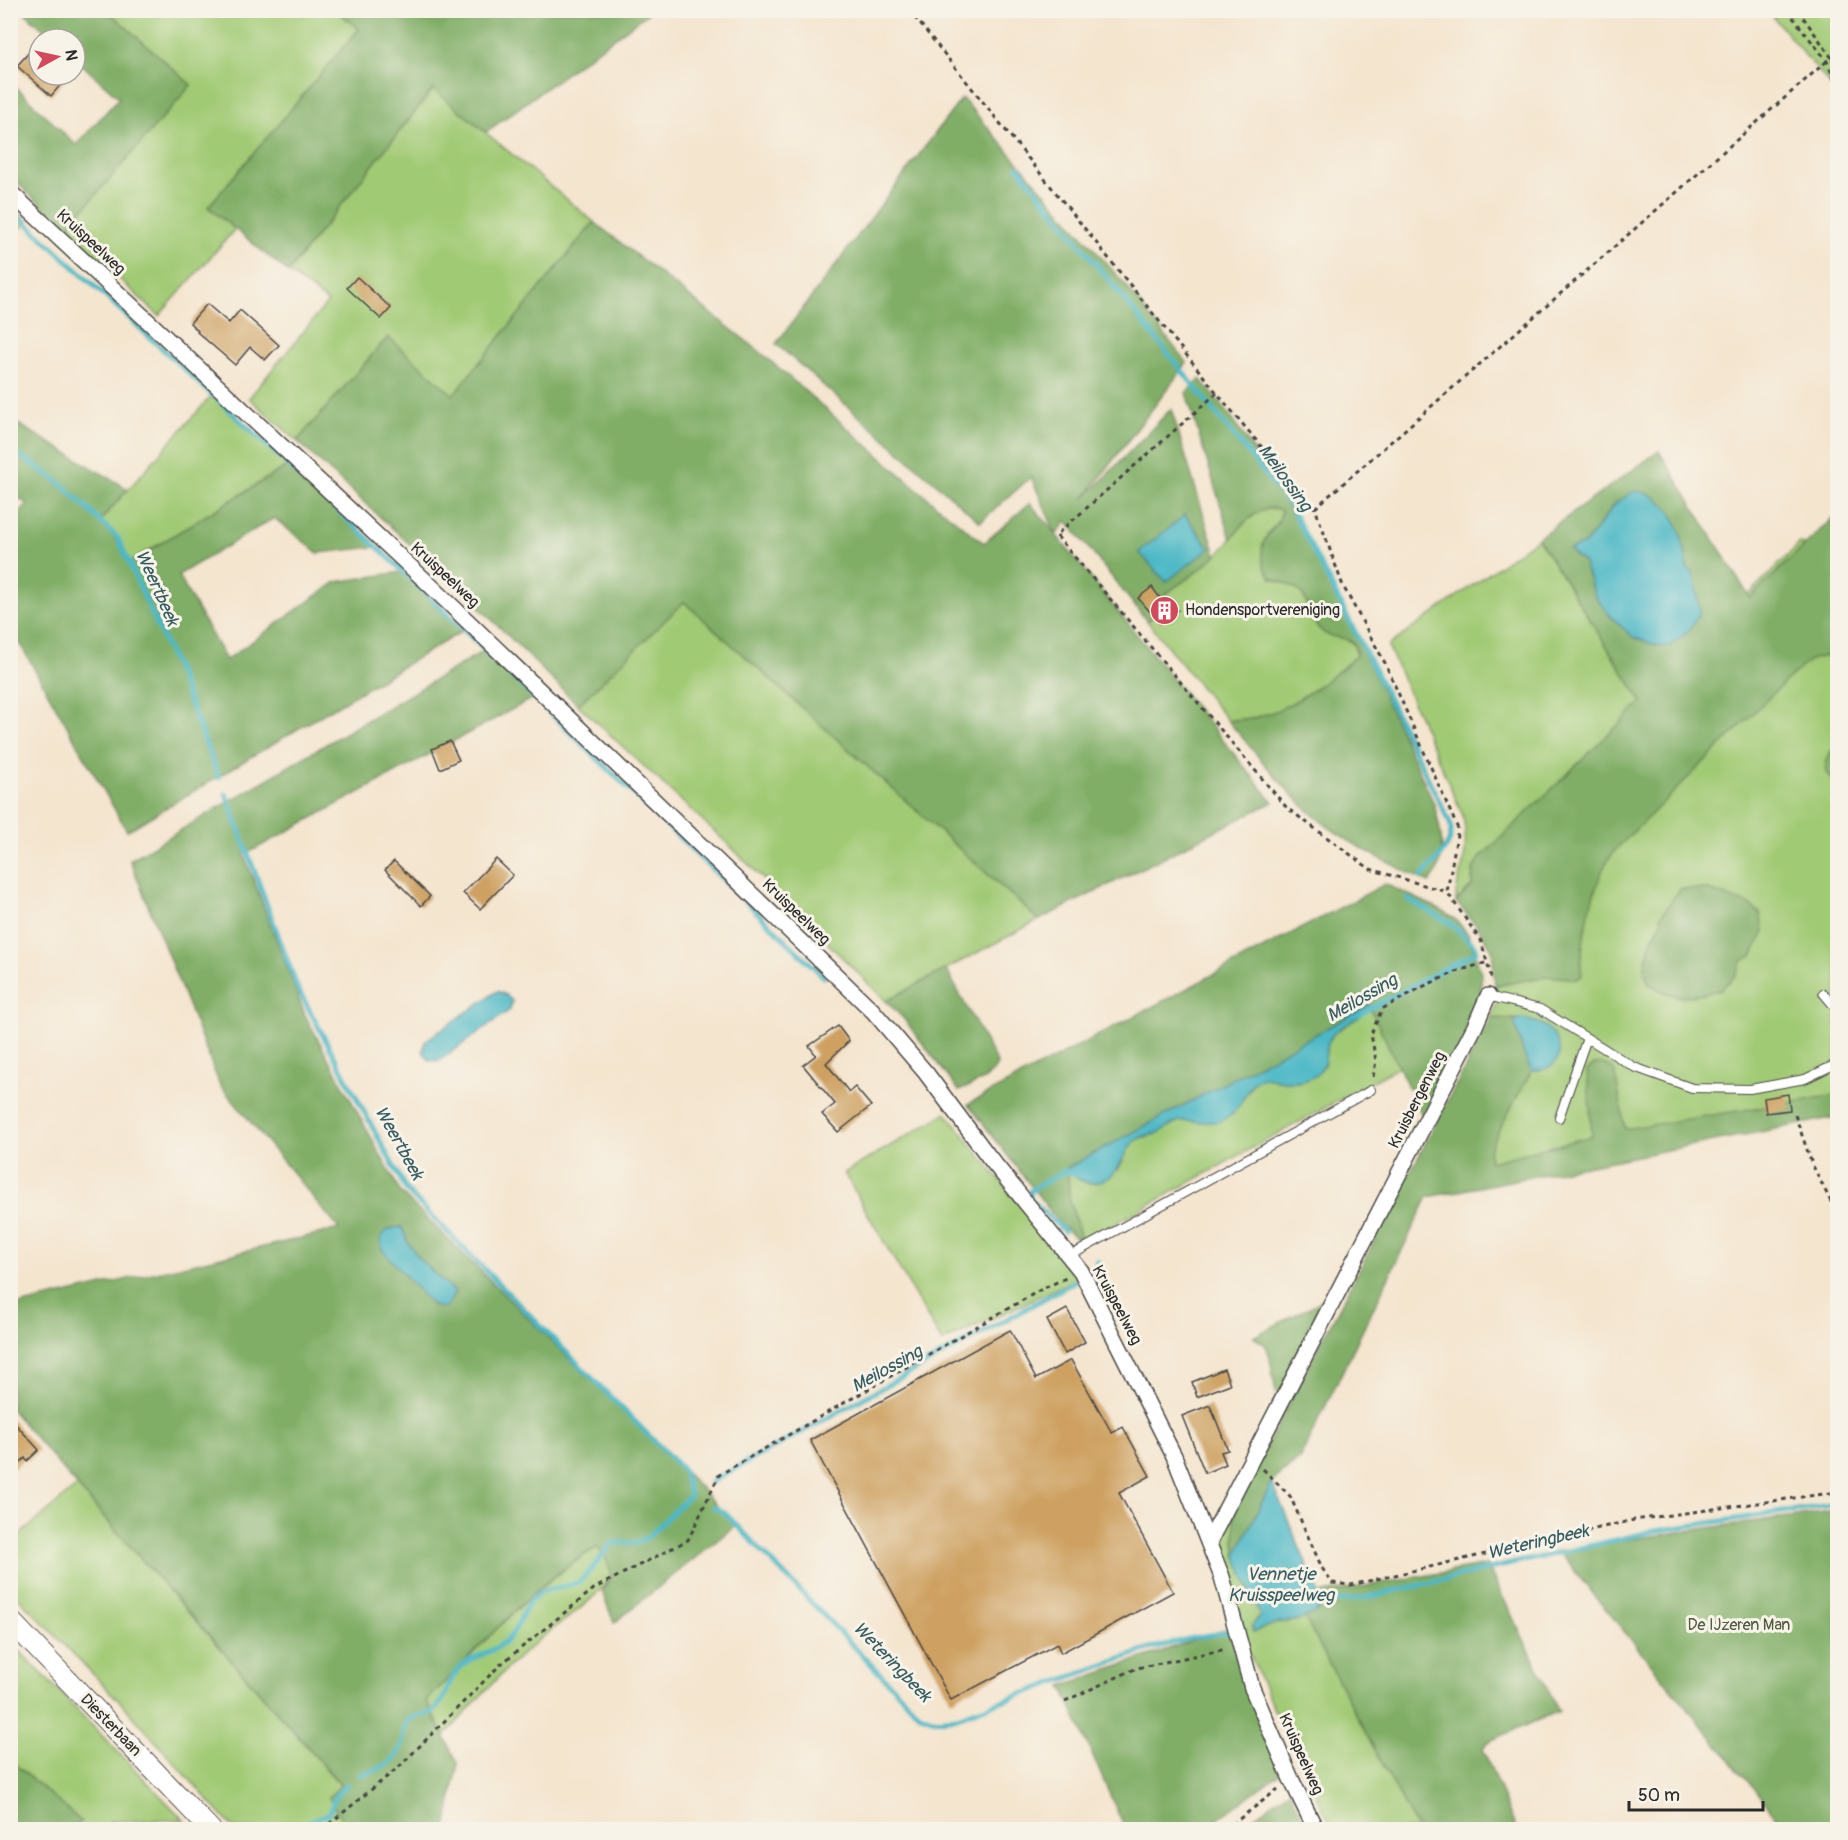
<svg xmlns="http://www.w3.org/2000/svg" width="1848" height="1840" font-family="Pangolin,sans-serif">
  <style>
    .green { fill: #a1ca75; stroke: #667a50; stroke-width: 1.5 }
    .forest { fill: #80ae66; stroke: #566c48; stroke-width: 1.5; fill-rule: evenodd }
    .water { fill: #4bb8c6; stroke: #3b7278; stroke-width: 1.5 }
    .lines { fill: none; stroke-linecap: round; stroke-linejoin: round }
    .stream { stroke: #4bb8c6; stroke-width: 5 }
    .building { fill: #cea162 }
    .service-casing { stroke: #494744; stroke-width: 10 }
    .minor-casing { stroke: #494744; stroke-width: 18 }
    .tertiary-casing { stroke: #494744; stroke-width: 22 }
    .path { stroke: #494744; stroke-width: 3; stroke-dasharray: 4.5 4.5; stroke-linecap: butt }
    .service { stroke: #fff; stroke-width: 8 }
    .minor { stroke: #fff; stroke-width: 15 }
    .tertiary { stroke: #fff; stroke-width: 20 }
    .labels { text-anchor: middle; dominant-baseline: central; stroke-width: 6; stroke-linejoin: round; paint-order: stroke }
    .street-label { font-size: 16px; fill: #2b2b2b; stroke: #f7f3e8 }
    .poi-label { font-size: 16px; fill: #2b2b2b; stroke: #f7f3e8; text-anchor: start }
    .park-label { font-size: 16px; fill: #4e5b41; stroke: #f7f3e8 }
    .water-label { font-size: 18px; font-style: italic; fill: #365c61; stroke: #f7f3e8 }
  </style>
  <rect width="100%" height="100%" fill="#f7f3e8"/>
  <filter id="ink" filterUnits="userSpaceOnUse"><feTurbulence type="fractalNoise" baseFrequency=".0167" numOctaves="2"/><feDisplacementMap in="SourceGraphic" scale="12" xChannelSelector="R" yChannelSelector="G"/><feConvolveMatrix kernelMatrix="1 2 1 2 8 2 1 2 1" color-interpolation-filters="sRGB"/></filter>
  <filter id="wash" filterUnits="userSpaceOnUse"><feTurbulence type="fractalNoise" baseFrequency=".008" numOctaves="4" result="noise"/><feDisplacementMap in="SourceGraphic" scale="24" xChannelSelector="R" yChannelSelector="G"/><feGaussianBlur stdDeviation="1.35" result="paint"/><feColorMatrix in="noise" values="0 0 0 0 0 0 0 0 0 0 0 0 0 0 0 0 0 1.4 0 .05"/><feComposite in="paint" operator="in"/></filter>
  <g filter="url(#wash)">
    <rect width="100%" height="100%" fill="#f4e5cf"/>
    <g class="green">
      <polygon points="107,11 337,11 360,29 208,207 235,229 159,316 66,229 191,85"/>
      <polygon points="1768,11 1837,11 1837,93"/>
      <polygon points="433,89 594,222 453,396 388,337 297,441 249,398 328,302 288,272"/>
      <polygon points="11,205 28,221 11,238 10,238"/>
      <polygon points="213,394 289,465 130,562 116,539 100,521"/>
      <path d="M1275,508L1281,510V519L1267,534L1271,578C1280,582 1295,585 1301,593C1311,605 1310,625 1325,633C1339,641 1356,633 1356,656C1333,677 1291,708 1261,716C1251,719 1239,719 1228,721L1147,621L1164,609V595L1198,571L1224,548L1245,522L1262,510Z"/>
      <path d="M1538,538L1643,702L1800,543L1837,548V1111L1434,1193L1520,1019L1491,1018C1497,1007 1497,998 1495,986L1542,977L1624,721L1480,858L1473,869L1472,886L1456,901C1455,888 1460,877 1463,864C1467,848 1466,832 1463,816L1388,646Z"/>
      <polygon points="683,601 1039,920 886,1001 731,847 578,705"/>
      <path d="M1370,1005L1399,1067L1082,1242L1070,1202L1067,1168L1073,1176L1118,1170L1131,1144L1140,1138L1156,1134L1172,1124L1248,1092C1262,1061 1285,1091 1309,1079C1314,1076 1319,1070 1324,1066L1327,1044L1334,1033L1359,1017Z"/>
      <polygon points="946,1113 1067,1263 1080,1277 942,1342 844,1173"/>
      <path d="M77,1486C164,1587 254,1685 341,1786L330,1797L347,1829H234L122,1704L11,1590L10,1543Z"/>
      <polygon points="1234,1509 1236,1555 1260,1616 1252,1626 1253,1632 1280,1622 1298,1621 1304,1616 1417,1829 1333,1829 1279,1721 1243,1639 1223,1562 1225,1538"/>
      <path d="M598,1547L607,1561L612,1576C592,1604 561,1621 535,1643C502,1671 474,1703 445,1736L426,1701C477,1651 535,1582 598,1547Z"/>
      <polygon points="10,1641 184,1820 110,1821 118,1829 11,1829"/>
    </g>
    <g class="forest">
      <polygon points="107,10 191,85 66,229 11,177 11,82 76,145 119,98 75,58 75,39 54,39 23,11"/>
      <polygon points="338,11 651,11 486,132 433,89 288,272 208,207 359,29"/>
      <polygon points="962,98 1121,280 1187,363 1083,500 1171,409 1216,555 1198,571 1164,595 1164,609 1147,621 1067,521 1056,535 1273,802 1039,920 684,602 578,705 486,614 297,441 388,337 453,395 594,222 759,351 937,506 984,543 1030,503 1056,534 1031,477 980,522 776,344"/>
      <path d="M1200,379C1213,395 1228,411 1239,429C1318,546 1376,677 1434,804C1441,829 1449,862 1429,883C1391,864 1351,846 1318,819C1284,790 1257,754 1228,721C1239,719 1251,719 1261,716C1293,708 1332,678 1356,656C1357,634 1340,641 1326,634C1309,625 1312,603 1299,591C1283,577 1268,586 1263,560C1257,532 1281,531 1281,510C1260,502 1243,524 1231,539L1186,393Z"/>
      <polygon points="11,420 128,489 100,521 116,539 130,562 289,465 376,547 318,553 274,518 178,575 226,660 336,582 402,572 464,630 127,831 11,628 11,519 28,504 11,494"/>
      <path d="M1659,451L1750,598L1837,514V653L1810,660L1785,682L1619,846C1613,853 1606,861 1603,869C1592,894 1578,950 1582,976L1577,979L1547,976L1495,986L1492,949L1476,925L1456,902L1472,886L1473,869L1480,858L1642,702L1538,538ZM1616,502L1685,549L1687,569L1595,596L1584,563L1569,550L1585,544Z"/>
      <path d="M487,649L537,696L244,855L305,1015L401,1193L698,1485L735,1526L614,1623L602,1591L612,1576L607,1561L598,1547C535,1581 477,1651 426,1701L458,1763L446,1829H347L329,1797L341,1785C232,1659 118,1536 11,1409L10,1307L339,1229L220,1085L130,860ZM402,1227C409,1255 435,1274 455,1292L380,1241L382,1236L391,1228Z"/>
      <path d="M1832,750H1837V784C1823,772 1823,766 1832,750Z"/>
      <polygon points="1385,884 1433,906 1455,919 1468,934 1481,972 1481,994 1476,1019 1424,1119 1369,1006 1067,1168 1070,1202 1082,1242 1061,1225 968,1104"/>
      <polygon points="1680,889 1706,889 1748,904 1760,913 1764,932 1752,956 1742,961 1736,975 1721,989 1704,994 1683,997 1666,993 1649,984 1644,969 1651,941 1661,923 1661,916"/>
      <path d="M946,969L997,1063C994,1078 971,1085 959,1091L904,1019L886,1001Z"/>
      <path d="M1491,1018L1516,1020L1515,1025L1526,1060L1532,1070L1494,1139L1489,1152L1490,1162L1592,1136L1587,1071C1595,1059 1607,1063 1615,1072L1625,1129L1837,1095V1117L1428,1197L1300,1458L1272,1482L1236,1555L1234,1509Z"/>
      <path d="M1334,1294L1279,1400C1272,1386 1272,1353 1265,1345C1262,1342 1256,1339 1253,1337Z"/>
      <polygon points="1837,1510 1837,1829 1787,1829 1558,1551 1595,1544"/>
      <polygon points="1487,1565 1559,1711 1487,1742 1483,1749 1516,1829 1417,1829 1304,1616 1318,1611 1319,1594"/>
      <polygon points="1229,1628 1265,1739 1281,1772 1205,1829 1125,1829 1062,1686"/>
      <polygon points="11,1761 82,1822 62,1829 16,1829 11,1826"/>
      <polygon points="1290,1790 1308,1830 1237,1830"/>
    </g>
    <g class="water">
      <path d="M1634,491C1674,494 1684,535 1687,569L1693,572L1700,611L1690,629L1672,645L1662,647L1633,637L1611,617L1595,596L1584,563L1569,550L1585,544L1616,503Z"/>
      <polygon points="1185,515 1210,548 1166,582 1139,552"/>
      <polygon points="497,991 506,995 512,1001 510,1010 439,1061 429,1060 423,1051 425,1041"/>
      <path d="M1370,1005C1366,1010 1362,1015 1357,1018C1350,1023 1340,1027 1334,1033C1322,1045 1330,1063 1317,1074C1308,1082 1294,1083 1283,1081C1275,1080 1268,1075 1261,1078C1246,1083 1244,1106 1230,1116C1215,1127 1199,1120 1182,1121C1173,1121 1166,1130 1158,1133C1152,1135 1146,1135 1140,1138C1120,1147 1126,1179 1093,1183C1082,1184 1074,1177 1067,1168Z"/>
      <path d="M1521,1019C1569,1023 1571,1074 1532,1070L1526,1060L1515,1025L1516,1020Z"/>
      <path d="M402,1227C409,1255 436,1274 455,1292C448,1304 448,1311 433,1306L382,1250C378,1233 386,1228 402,1227Z"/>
      <polygon points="1272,1482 1319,1594 1314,1602 1318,1611 1298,1621 1280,1622 1253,1632 1252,1626 1260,1616 1236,1555"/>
    </g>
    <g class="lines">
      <g class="stream">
        <path d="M1018,167L1289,504L1368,657L1450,823C1456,845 1434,862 1421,877"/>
        <polyline points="10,208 389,558 824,977"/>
        <polyline points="10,451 32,463 64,486 118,538 177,670 219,778"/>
        <path d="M226,794L298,989L407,1191L683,1470L690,1495L648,1537L637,1543H613C601,1554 592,1572 580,1581C566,1590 545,1585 533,1598C521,1610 520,1628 507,1640C492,1654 471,1655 457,1671C447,1682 447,1700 435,1710C428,1717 418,1713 410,1719C404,1725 404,1732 403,1740C400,1763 380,1769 360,1775"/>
        <polyline points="1358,1015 1476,952 1476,947 1450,923 1407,899"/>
        <polyline points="1064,1231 1030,1199 1030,1191 1064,1171 1077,1174"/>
        <polyline points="1096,1267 1097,1261"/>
        <polyline points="711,1482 1076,1281"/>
        <path d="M713,1507L724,1512L918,1713C931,1721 942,1721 957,1717L1149,1649L1192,1638L1228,1632"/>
        <polyline points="1309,1605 1364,1598 1654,1531 1838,1504"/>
        <polyline points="299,1830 304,1823 330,1813 335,1796 347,1785"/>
      </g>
    </g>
    <g id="blocks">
      <g class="building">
        <polygon points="39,41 39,75 69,75 51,96 17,66"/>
        <polygon points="357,277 391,308 381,319 347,288"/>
        <polygon points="207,304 229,323 240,310 279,345 265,360 250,347 235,365 197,332 198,331 190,323"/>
        <polygon points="1152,587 1163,602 1169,598 1178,610 1160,623 1138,598"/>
        <polygon points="450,741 459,760 440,769 432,749"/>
        <polygon points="496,859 513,875 480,909 463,893"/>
        <polygon points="394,861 430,896 421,906 385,870"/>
        <polygon points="838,1026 849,1041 826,1063 849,1092 855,1087 871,1106 838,1132 822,1114 835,1104 803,1065 816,1055 809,1046"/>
        <polygon points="1788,1094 1790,1110 1766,1113 1764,1098"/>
        <polygon points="1067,1309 1085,1342 1065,1354 1047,1320"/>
        <polygon points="1010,1330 1036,1379 1071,1360 1112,1433 1123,1427 1150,1476 1119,1493 1173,1592 1061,1653 1057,1644 951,1700 810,1440"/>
        <polygon points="1224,1369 1230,1384 1197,1397 1192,1382"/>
        <polygon points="1210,1405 1228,1450 1221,1452 1226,1464 1205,1473 1182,1416"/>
        <polygon points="10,1418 39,1450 27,1461 25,1458 10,1472"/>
      </g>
    </g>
  </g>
  <g filter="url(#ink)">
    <use href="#blocks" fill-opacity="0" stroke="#494744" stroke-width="1.5"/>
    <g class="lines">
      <defs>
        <g id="service">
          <polyline points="1823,993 1838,1011"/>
          <polyline points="1488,996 1540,1009 1634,1067 1692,1088 1750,1089 1805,1079 1838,1063"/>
          <polyline points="1559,1118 1587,1038"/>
          <polyline points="1068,1257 1371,1090"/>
        </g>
        <g id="minor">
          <polyline points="10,192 431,586 873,1011 926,1073 989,1157 1081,1271 1174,1456 1222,1577 1252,1688 1291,1779 1316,1830"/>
          <polyline points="1209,1542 1475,1026 1488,996"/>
        </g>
        <polyline id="tertiary" points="10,1620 211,1830"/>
      </defs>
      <use href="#service" class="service-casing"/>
      <use href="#minor" class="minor-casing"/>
      <use href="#tertiary" class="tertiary-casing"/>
      <g class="path">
        <polyline points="909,10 1217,393 1307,502 1315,508 1343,586 1385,663 1458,829 1447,892 1481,941 1492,980"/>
        <polyline points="1787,10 1827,61 1838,89"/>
        <polyline points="1798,10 1832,58 1838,72"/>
        <polyline points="1217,393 1056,535 1287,808 1370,869 1447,892"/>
        <polyline points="1315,508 1827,61 1838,55"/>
        <polyline points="1373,1077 1376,1061 1371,1034 1382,1009 1422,987 1458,971 1488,962"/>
        <polyline points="1795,1115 1812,1164 1838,1216"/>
        <polyline points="1263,1469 1290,1496 1322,1568 1332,1583 1351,1585 1634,1520 1838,1492"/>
        <polyline points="1065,1701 1137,1668 1226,1649"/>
        <polyline points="322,1830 400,1766 500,1665 595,1588 688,1540 719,1475 1042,1289 1068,1277"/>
        <polyline points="1225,1830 1278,1789"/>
      </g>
      <use href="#service" class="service"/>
      <use href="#minor" class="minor"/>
      <use href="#tertiary" class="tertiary"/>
    </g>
  </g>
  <defs>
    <symbol id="building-disc" viewBox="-11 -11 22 22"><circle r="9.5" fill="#d1495b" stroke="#f7f3e8"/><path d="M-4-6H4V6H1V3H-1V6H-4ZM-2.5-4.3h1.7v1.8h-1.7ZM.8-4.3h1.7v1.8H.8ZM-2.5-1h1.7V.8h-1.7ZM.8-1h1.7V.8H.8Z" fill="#fff"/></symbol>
  </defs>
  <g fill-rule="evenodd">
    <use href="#building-disc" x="1148" y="594" width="33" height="33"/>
  </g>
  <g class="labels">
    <g class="street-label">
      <text transform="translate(91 242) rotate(43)">Kruispeelweg</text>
      <text transform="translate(445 575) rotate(43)">Kruispeelweg</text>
      <text transform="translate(796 912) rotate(44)">Kruispeelweg</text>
      <text transform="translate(1417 1100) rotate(-63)">Kruisbergenweg</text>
      <text transform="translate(1117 1305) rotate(62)">Kruispeelweg</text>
      <text transform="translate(111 1725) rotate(46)">Diesterbaan</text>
      <text transform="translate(1301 1754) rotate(66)">Kruispeelweg</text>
    </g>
    <g class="poi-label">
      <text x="1185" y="610">Hondensportvereniging</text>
    </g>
    <g class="park-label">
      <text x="1739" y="1625">De IJzeren Man</text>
    </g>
    <g class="water-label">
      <text transform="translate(1285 478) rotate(54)">Meilossing</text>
      <text transform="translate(157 588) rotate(66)">Weertbeek</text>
      <text transform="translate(1362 998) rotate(-30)">Meilossing</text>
      <text transform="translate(399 1143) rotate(61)">Weertbeek</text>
      <text transform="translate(887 1369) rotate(-29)">Meilossing</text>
      <text transform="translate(1538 1542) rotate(-13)">Weteringbeek</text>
      <text x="1281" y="1574">Vennetje<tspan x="1281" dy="21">Kruisspeelweg</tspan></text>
      <text transform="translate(892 1662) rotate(46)">Weteringbeek</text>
    </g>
  </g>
  <rect width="1848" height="1840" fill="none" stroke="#f7f3e8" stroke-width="36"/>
  <g transform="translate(57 57) rotate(82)"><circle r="28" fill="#f7f3e8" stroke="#a5a39c" stroke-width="1.5"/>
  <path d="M0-4.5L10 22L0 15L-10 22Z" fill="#d1495b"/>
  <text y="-9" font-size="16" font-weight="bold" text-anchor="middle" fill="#2b2b2b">N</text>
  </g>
  <path d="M1629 1801v9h134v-9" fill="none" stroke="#2b2b2b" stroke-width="3"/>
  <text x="1638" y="1801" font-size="18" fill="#2b2b2b" stroke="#f7f3e8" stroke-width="4.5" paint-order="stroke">50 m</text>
</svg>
